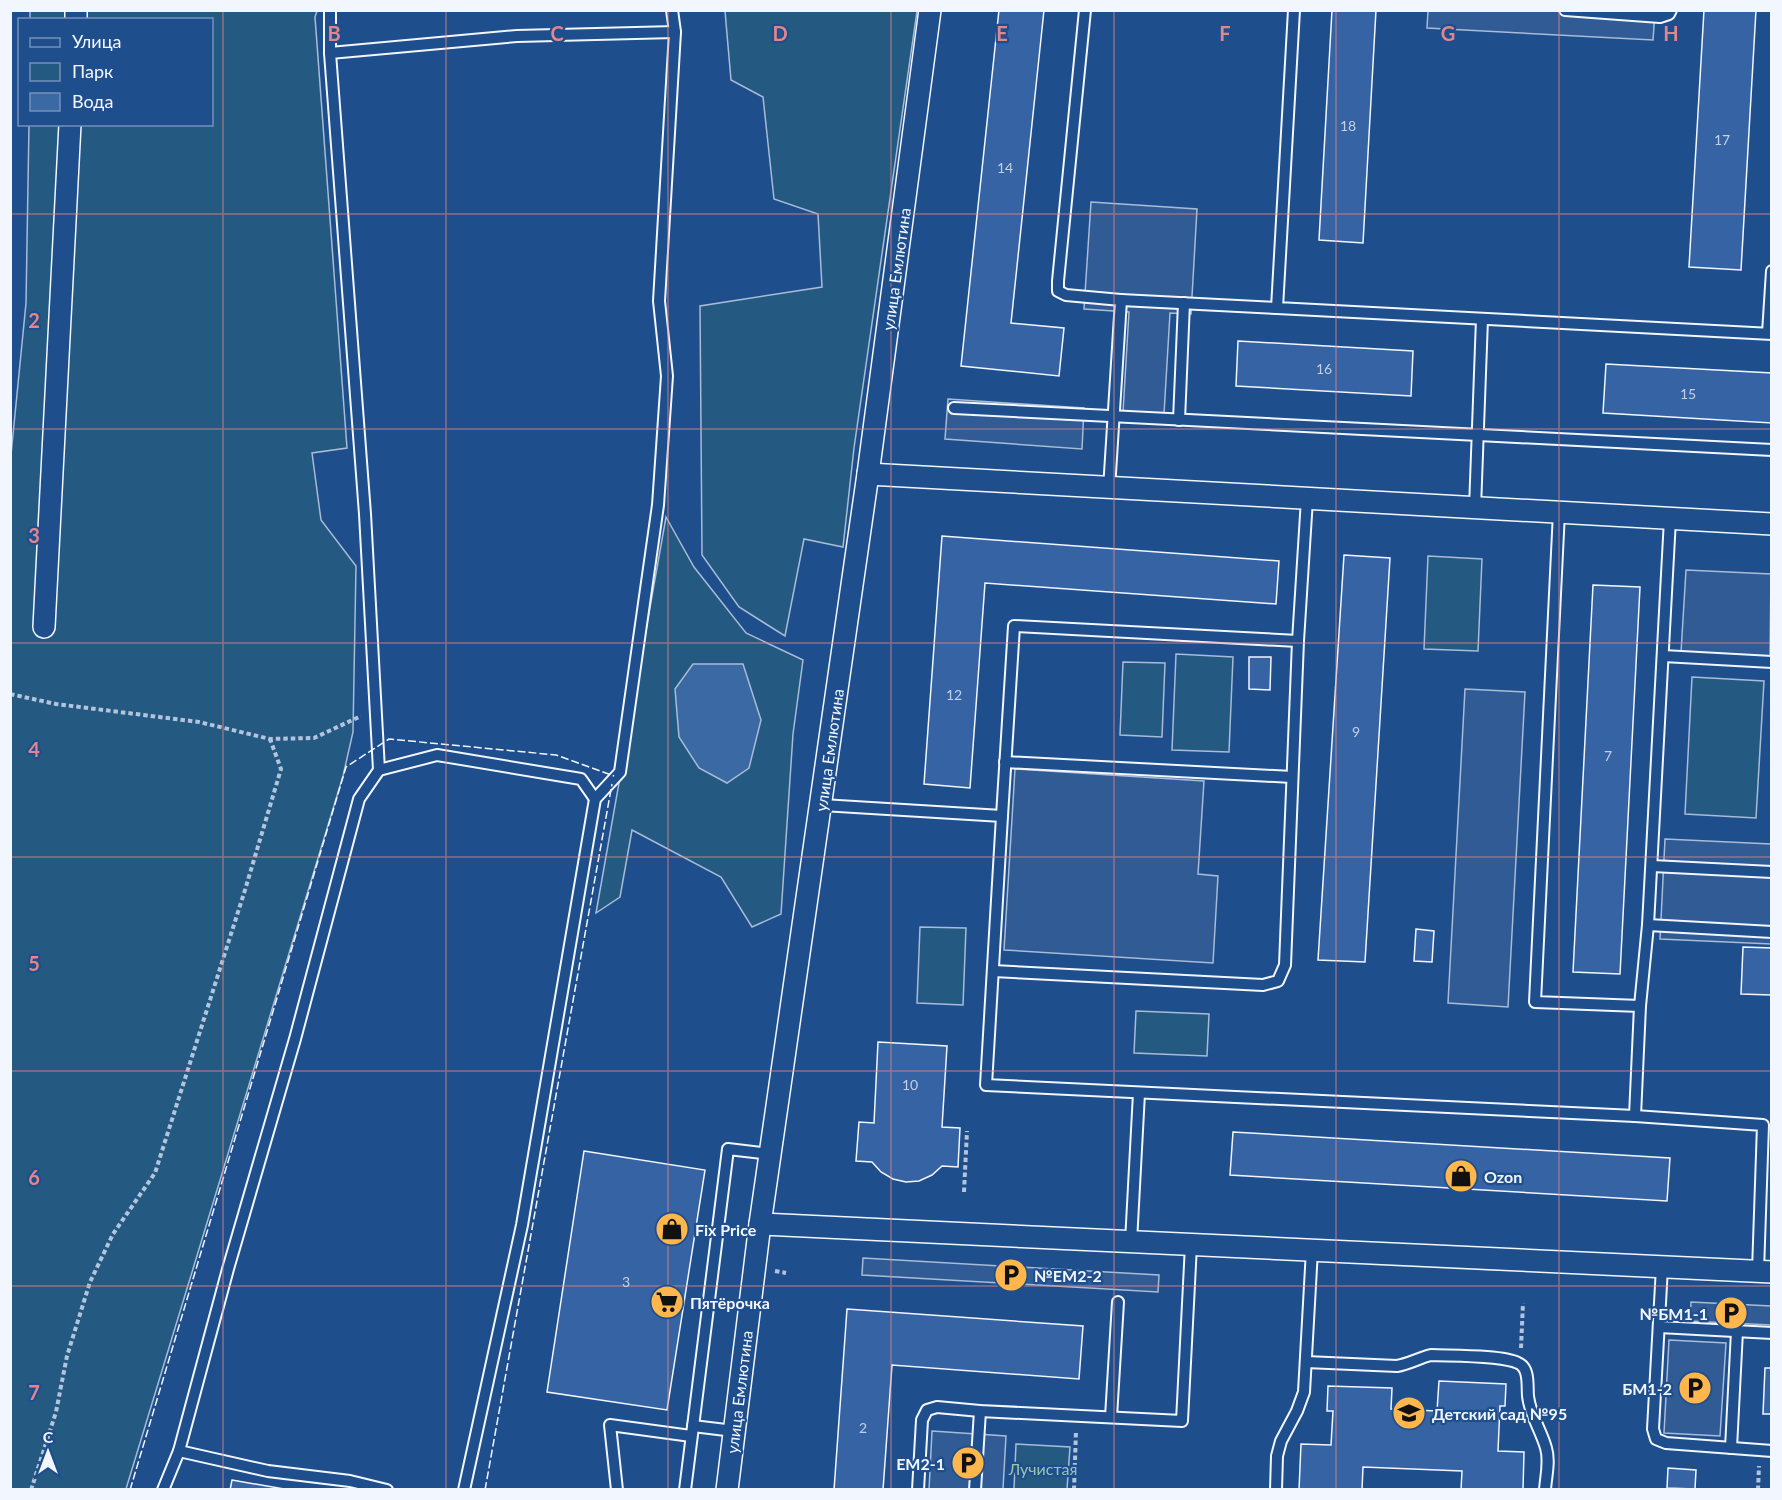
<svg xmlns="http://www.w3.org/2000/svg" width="1782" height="1500" font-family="Lato,sans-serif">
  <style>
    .green { fill: #245a82; stroke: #a8bbd7; stroke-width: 1.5 }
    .parking { fill: #305b95; stroke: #a8bbd7; stroke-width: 1.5 }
    .water { fill: #3b69a3; stroke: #a8bbd7; stroke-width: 1.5 }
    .building { fill: #3563a3; stroke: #f2f6ff; stroke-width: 1.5 }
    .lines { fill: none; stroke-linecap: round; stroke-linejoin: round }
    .lane-casing { stroke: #f2f6ff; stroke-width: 14 }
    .street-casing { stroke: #f2f6ff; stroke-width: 24 }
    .path { stroke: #b3c4dc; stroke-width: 4; stroke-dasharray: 4.5 3; stroke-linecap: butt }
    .lane { stroke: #1f4e8c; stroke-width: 10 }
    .street { stroke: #1f4e8c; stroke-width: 21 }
    .fence { stroke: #f2f6ff; stroke-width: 1.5; stroke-dasharray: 8 3; stroke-linecap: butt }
    .grid { fill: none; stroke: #e38589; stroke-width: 1.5; stroke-opacity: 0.55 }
    .labels { text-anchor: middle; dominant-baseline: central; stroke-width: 4.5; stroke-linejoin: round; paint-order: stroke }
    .number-label { font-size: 14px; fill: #c3d1e8 }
    .street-label { font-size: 16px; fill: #f2f6ff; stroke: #1f4e8c }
    .poi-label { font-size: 16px; font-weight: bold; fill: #f2f6ff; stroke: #1f4e8c; text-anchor: start }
    .park-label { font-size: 16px; fill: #97c8a6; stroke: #1f4e8c }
    .grid-label { font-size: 20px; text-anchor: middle; font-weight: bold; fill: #e38589; stroke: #1f4e8c; stroke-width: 4.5; stroke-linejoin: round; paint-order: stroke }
  </style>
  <rect width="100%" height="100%" fill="#1f4e8c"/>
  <g class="green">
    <polygon points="30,11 317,11 315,17 347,448 312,453 321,520 356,566 353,732 343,776 126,1489 11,1490 10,465 26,303 29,125 212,124 212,20 30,19"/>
    <polygon points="725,11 917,11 854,448 843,547 804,539 785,636 739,607 702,555 700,306 822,287 818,214 774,199 763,97 731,80"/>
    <polygon points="666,517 694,567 746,633 803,660 793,734 781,914 752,927 721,877 632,830 620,897 596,913"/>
    <polygon points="1428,556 1482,559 1478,651 1424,649"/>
    <polygon points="1176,654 1233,657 1229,752 1172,750"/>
    <polygon points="1123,662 1165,663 1162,737 1120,735"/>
    <polygon points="1692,677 1764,681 1756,818 1685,814"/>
    <polygon points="920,927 966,928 963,1005 917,1003"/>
    <polygon points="1136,1011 1209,1014 1207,1056 1134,1053"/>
    <polygon points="1016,1444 1070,1447 1067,1489 1014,1489"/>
  </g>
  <g class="parking">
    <polygon points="1428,11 1655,11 1653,40 1427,28"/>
    <polygon points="1091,202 1197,209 1191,314 1170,313 1164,414 1123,412 1129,312 1084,309"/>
    <polygon points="948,399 1084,408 1082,449 945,439"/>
    <polygon points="1686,570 1771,574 1770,657 1681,652"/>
    <polygon points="1465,689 1525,692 1508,1007 1448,1003"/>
    <polygon points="1015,769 1204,781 1198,874 1218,876 1213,963 1004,950"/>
    <polygon points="1665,839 1771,844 1771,944 1660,939"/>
    <polygon points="863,1258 1159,1275 1158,1292 862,1275"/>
    <polygon points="1691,1302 1771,1306 1771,1325 1690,1321"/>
    <polygon points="1669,1340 1726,1343 1720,1436 1664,1433"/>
    <polygon points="932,1431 1006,1436 1003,1489 929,1490"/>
  </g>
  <polygon class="water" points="693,664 743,664 761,720 749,768 727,783 699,768 679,737 675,689"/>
  <g class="building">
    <polygon points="999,10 1044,10 1011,323 1064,328 1059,376 961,366"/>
    <polygon points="1332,10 1376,10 1363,243 1319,240"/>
    <polygon points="1704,10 1756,10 1741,270 1689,267"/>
    <polygon points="1238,341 1413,351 1411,396 1236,386"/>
    <polygon points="1606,364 1772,373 1772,423 1603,413"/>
    <polygon points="942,536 1279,561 1276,604 985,583 970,788 924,784"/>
    <polygon points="1344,555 1390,558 1365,962 1318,960"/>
    <polygon points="1593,585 1640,587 1620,974 1573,972"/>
    <polygon points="1249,657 1271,657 1270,690 1249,689"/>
    <polygon points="1416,929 1434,931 1432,962 1414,961"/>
    <polygon points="1743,947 1772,948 1771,995 1741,994"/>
    <polygon points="878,1042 947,1046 942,1127 960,1128 958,1167 942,1166 932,1175 919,1181 906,1182 893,1179 881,1172 872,1162 856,1161 859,1122 874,1123"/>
    <polygon points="1233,1132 1670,1158 1667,1201 1230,1175"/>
    <polygon points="584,1151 705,1170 667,1410 547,1392"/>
    <polygon points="847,1309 1083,1326 1079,1379 892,1365 883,1490 834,1490"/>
    <polygon points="1765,1368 1772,1368 1772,1414 1763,1414"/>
    <polygon points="1439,1381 1506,1384 1505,1406 1500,1406 1498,1451 1524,1452 1523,1490 1461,1490 1462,1471 1363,1467 1362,1490 1299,1490 1301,1444 1331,1445 1333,1411 1327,1411 1328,1386 1392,1388 1391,1409 1437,1411"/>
    <polygon points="1668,1468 1696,1470 1695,1489 1667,1488"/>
    <polygon points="232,1480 290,1490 230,1490"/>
  </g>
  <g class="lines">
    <defs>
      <g id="lane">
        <polyline points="1085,10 1058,281 1058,291 1066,295 1121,300 1109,489"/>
        <polyline points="1294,10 1277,308 1772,334"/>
        <polyline points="1565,10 1660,17 1669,14 1671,10"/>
        <polyline points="330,53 517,36 675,32"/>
        <polyline points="1121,300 1277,308"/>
        <polyline points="1768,333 1772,271"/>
        <polyline points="954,408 1772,450"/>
        <polyline points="1179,420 1184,303"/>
        <polyline points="1475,508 1482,319"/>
        <polyline points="1559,512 1535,1002 1640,1006 1648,925 1670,519"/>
        <polyline points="1663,656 1772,662"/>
        <polyline points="1005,762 1292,777"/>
        <polyline points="379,770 437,755 581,779 595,799"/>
        <polyline points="822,805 1002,816 986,1085 1635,1116 1763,1125 1758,1271"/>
        <polyline points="1002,816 1014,626 1298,641"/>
        <polyline points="1652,866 1772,872"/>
        <polyline points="1648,925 1772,932"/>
        <polyline points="993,971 1263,985 1278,981 1285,965 1298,641 1307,499"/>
        <polyline points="1635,1116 1640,1006"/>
        <polyline points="1131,1242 1139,1093"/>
        <polyline points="1662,1267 1653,1429 1656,1439 1666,1443 1772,1451"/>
        <polyline points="1659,1327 1772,1333"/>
        <path d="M1306,1362L1397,1366C1409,1364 1419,1358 1431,1355C1452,1356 1502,1355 1518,1363C1530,1368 1527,1386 1528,1396C1530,1415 1541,1430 1546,1448C1550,1461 1546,1476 1545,1490"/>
        <polyline points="1111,1417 1118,1302"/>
        <polyline points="693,1426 734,1431"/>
        <polyline points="1731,1448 1737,1331"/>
        <polyline points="179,1451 268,1471 350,1481 387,1490"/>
        <polyline points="163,1490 179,1451 228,1269 295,1039 359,799 379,770 365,514 330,53 330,10"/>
        <polyline points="464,1490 522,1225 595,799 620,772 658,505 667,376 659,301 675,32 672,10"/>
        <polyline points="617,1490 610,1425 691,1436"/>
        <polyline points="685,1490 728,1149 771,1154"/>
        <polyline points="918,1490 922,1420 927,1410 937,1407 980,1411 1182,1421 1191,1245"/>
        <polyline points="975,1490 980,1411"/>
        <polyline points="1276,1490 1277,1456 1281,1441 1297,1411 1304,1392 1312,1250"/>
      </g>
      <g id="street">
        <polyline points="76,20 76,10"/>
        <polyline points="868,474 1772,524"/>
        <polyline points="44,627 70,124"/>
        <polyline points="760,1224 1772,1272"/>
        <polyline points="727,1490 760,1224 868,474 930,10"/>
      </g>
    </defs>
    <use href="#lane" class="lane-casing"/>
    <use href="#street" class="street-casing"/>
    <g class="path">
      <polyline points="10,694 56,704 199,722 270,739 314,738 361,716"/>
      <polyline points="964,1192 967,1131"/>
      <polyline points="775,1271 786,1273"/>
      <polyline points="1521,1348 1523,1303"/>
      <polyline points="31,1490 56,1412 67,1356 90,1282 113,1234 155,1173 245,890 281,769 270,739"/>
      <polyline points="1074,1490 1076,1431"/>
      <polyline points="1758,1490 1759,1466"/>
    </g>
    <use href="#lane" class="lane"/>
    <use href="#street" class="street"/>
    <g class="fence">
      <polyline points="130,1490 346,767 389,739 556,755 614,776"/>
      <polyline points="485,1490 612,784"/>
    </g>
  </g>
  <path class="grid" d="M223,10V1490M446,10V1490M668,10V1490M891,10V1490M1114,10V1490M1336,10V1490M1559,10V1490M10,214H1772M10,429H1772M10,643H1772M10,857H1772M10,1071H1772M10,1286H1772"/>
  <defs>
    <symbol id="shop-disc" viewBox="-11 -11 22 22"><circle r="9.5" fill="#ffb74d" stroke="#1f4e8c"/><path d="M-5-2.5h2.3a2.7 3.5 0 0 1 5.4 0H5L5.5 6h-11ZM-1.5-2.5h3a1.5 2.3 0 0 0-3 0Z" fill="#111"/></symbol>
    <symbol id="parking-disc" viewBox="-11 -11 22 22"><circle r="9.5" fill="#ffb74d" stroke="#1f4e8c"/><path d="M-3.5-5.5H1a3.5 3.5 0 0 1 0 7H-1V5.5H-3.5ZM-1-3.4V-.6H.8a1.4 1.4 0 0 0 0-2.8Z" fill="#111"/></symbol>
    <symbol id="supermarket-disc" viewBox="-11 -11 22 22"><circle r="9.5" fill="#ffb74d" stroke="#1f4e8c"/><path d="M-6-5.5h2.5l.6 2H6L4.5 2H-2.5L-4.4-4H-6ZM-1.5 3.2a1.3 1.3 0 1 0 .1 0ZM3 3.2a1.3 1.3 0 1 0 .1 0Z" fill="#111"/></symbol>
    <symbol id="school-disc" viewBox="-11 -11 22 22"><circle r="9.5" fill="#ffb74d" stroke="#1f4e8c"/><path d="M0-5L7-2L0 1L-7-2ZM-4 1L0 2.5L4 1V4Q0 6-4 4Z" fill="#111"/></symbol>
  </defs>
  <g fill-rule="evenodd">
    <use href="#shop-disc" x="1442" y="1157" width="38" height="38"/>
    <use href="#shop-disc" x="653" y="1210" width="38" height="38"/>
    <use href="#parking-disc" x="992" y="1256" width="38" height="38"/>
    <use href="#supermarket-disc" x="648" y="1283" width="38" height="38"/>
    <use href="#parking-disc" x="1712" y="1294" width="38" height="38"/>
    <use href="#parking-disc" x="1676" y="1369" width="38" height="38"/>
    <use href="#school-disc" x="1390" y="1394" width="38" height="38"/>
    <use href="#parking-disc" x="949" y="1444" width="38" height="38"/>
  </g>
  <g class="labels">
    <g class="number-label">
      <text x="1348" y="125">18</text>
      <text x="1722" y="139">17</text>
      <text x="1005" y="167">14</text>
      <text x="1324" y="368">16</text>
      <text x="1688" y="393">15</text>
      <text x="954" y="694">12</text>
      <text x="1356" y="731">9</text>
      <text x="1608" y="755">7</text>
      <text x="910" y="1084">10</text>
      <text x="626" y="1281">3</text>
      <text x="863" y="1427">2</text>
    </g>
    <g class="street-label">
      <text transform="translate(896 269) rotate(-82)">улица Емлютина</text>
      <text transform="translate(829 750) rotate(-82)">улица Емлютина</text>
      <text transform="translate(739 1392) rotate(-83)">улица Емлютина</text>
    </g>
    <g class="poi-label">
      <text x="1484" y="1176">Ozon</text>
      <text x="695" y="1229">Fix Price</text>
      <text x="1034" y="1275">№ЕМ2-2</text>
      <text x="690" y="1302">Пятёрочка</text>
      <text x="1708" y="1313" text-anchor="end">№БМ1-1</text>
      <text x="1672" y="1388" text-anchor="end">БМ1-2</text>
      <text x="1432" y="1413">Детский сад №95</text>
      <text x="945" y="1463" text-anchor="end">ЕМ2-1</text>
    </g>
    <g class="park-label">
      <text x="1043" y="1468">Лучистая</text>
    </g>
  </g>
  <g class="grid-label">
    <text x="334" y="41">B</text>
    <text x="557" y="41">C</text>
    <text x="780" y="41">D</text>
    <text x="1002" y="41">E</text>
    <text x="1225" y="41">F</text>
    <text x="1448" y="41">G</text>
    <text x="1671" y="41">H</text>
    <text x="34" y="328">2</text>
    <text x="34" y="543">3</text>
    <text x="34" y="757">4</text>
    <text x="34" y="971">5</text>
    <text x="34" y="1185">6</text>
    <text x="34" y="1400">7</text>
  </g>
  <rect width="1782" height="1500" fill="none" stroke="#f2f6ff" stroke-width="24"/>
  <rect x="18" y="18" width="195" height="108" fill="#1f4e8c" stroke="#7391ba" stroke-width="1.5"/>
  <rect x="30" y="38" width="30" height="9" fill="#1f4e8c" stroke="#7391ba" stroke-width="1.5"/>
  <text x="72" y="48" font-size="18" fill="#f2f6ff">Улица</text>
  <rect x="30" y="63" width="30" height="18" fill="#245a82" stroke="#7391ba" stroke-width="1.5"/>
  <text x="72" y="78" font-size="18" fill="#f2f6ff">Парк</text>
  <rect x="30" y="93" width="30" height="18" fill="#3b69a3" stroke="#7391ba" stroke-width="1.5"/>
  <text x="72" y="108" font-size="18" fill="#f2f6ff">Вода</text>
  <g transform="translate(48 1452)" stroke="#1f4e8c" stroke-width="4.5" paint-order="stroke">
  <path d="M0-4.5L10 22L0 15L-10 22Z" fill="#f2f6ff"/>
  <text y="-9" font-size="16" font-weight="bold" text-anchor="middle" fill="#f2f6ff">С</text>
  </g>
</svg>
